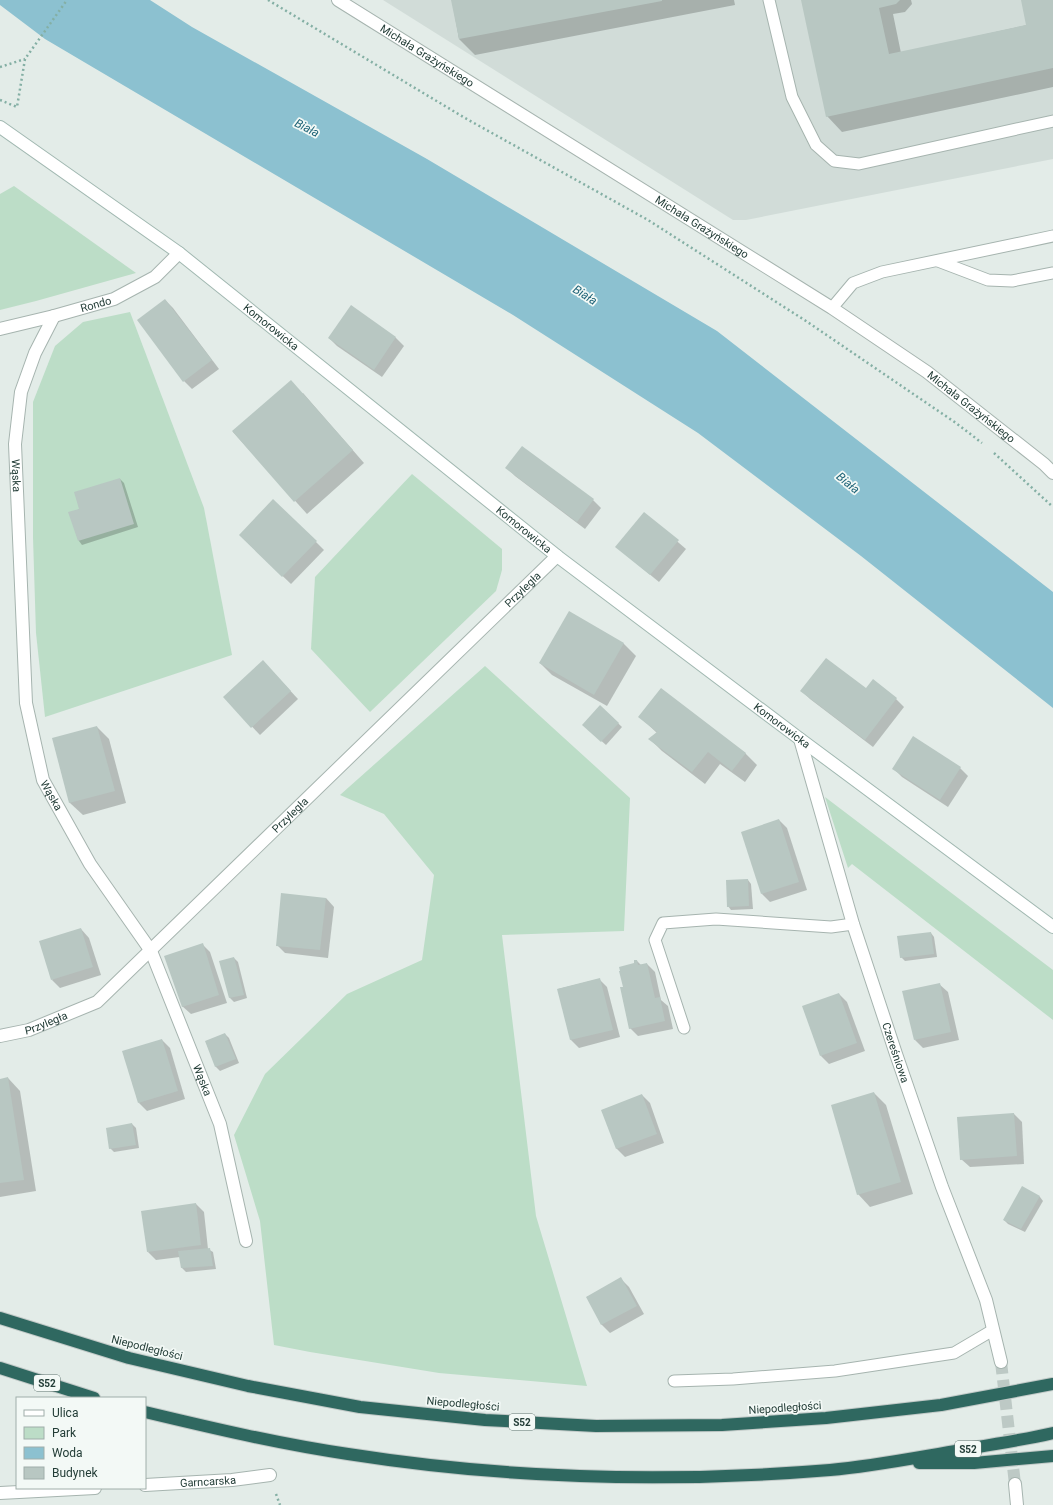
<svg xmlns="http://www.w3.org/2000/svg" width="1053" height="1505" font-family="Roboto,sans-serif">
  <style>
    .built { fill: #d1dcd8 }
    .green { fill: #bcddc7 }
    .water { fill: #8cc1d0 }
    .shadow { fill: #0003 }
    .building { fill: #b8c7c2 }
    .lines { fill: none; stroke-linecap: round; stroke-linejoin: round }
    .street-tunnel { stroke: #bdc9c5; stroke-width: 12; stroke-dasharray: 12 6; stroke-linecap: butt }
    .lane-casing { stroke: #a6b4af; stroke-width: 13 }
    .street-casing { stroke: #a6b4af; stroke-width: 14 }
    .secondary-casing { stroke: #a1b8b1; stroke-width: 14 }
    .highway-casing { stroke: #c1c9c7; stroke-width: 14 }
    .path { stroke: #84afa4; stroke-width: 2.5; stroke-dasharray: 2 3; stroke-linecap: butt }
    .lane { stroke: #fff; stroke-width: 11 }
    .street { stroke: #fff; stroke-width: 12 }
    .secondary { stroke: #fff; stroke-width: 12 }
    .highway { stroke: #2f6860; stroke-width: 12 }
    .labels { text-anchor: middle; dominant-baseline: central; stroke-width: 3.5; stroke-linejoin: round; paint-order: stroke }
    .shield { fill: #f3f9f6; stroke: #617570; stroke-width: 1 }
    .shield-label { font-size: 10px; font-weight: bold; fill: #233d37 }
    .street-label { font-size: 11px; fill: #233d37; stroke: #f3f9f6 }
    .water-label { font-size: 12px; font-style: italic; fill: #1e6377; stroke: #f3f9f6 }
  </style>
  <rect width="100%" height="100%" fill="#e3ece8"/>
  <polygon class="built" points="383,0 1053,0 1053,159 746,220 733,220"/>
  <g class="green">
    <polygon points="14,186 136,273 36,301 0,310 0,194"/>
    <polygon points="130,312 204,508 232,655 45,717 36,633 33,538 33,402 55,346 83,322"/>
    <polygon points="412,474 502,549 502,570 496,591 370,712 311,649 315,577"/>
    <polygon points="485,666 630,798 624,931 502,935 536,1216 587,1386 439,1373 310,1352 274,1345 260,1221 234,1135 265,1074 347,994 422,960 434,875 384,814 340,795"/>
    <polygon points="825,797 1053,970 1053,1020 852,864 848,868"/>
  </g>
  <polygon class="water" points="0,0 150,0 192,27 427,159 717,331 1053,592 1053,708 861,556 698,433 513,315 45,39 0,5"/>
  <g class="shadow">
    <polygon points="452,0 734,0 735,5 475,55 459,39"/>
    <polygon points="802,0 911,0 912,4 905,12 893,14 901,53 1027,25 1022,0 1053,0 1053,87 842,132 827,116"/>
    <polygon points="165,300 173,308 219,369 192,389 184,381"/>
    <polygon points="351,307 396,338 404,346 382,377 337,346 329,338"/>
    <polygon points="303,393 364,463 307,514 233,432"/>
    <polygon points="507,468 593,500 601,508 585,529 515,476"/>
    <polygon points="120,479 124,483 138,527 82,545 79,541 70,513 80,509"/>
    <polygon points="644,513 686,549 659,582 625,554"/>
    <polygon points="316,542 324,550 291,584 248,543"/>
    <polygon points="569,613 624,644 636,656 607,706 552,675 540,663"/>
    <polygon points="271,670 298,699 260,735 224,697"/>
    <polygon points="866,690 896,699 904,707 873,747 810,699 802,691"/>
    <polygon points="600,706 622,727 606,745 587,728"/>
    <polygon points="640,717 745,753 757,765 745,782 720,764 705,784 662,751 650,739 657,733"/>
    <polygon points="97,727 109,739 126,803 83,815 70,803 53,739"/>
    <polygon points="914,738 960,768 968,776 948,807 902,777 894,769"/>
    <polygon points="779,820 787,828 807,890 770,902 762,894"/>
    <polygon points="748,880 751,884 753,909 731,910 728,906"/>
    <polygon points="326,898 334,907 328,958 285,953 277,945"/>
    <polygon points="81,929 89,938 101,975 60,988 52,980"/>
    <polygon points="931,933 934,937 937,957 905,961 901,957"/>
    <polygon points="202,944 210,952 227,1003 191,1014 182,1006"/>
    <polygon points="234,958 238,962 247,998 234,1002 230,998 221,962"/>
    <polygon points="637,961 641,965 647,964 655,972 661,1000 668,1006 673,1029 638,1036 630,1028 624,988"/>
    <polygon points="599,979 607,987 620,1037 579,1048 571,1040 558,989"/>
    <polygon points="939,984 948,992 959,1040 923,1048 915,1040"/>
    <polygon points="839,994 847,1002 865,1051 829,1064 821,1056"/>
    <polygon points="225,1034 229,1038 239,1063 220,1071 216,1067 206,1042"/>
    <polygon points="162,1040 170,1048 185,1099 147,1111 139,1103"/>
    <polygon points="8,1078 20,1091 36,1191 0,1197 0,1080"/>
    <polygon points="874,1093 886,1105 913,1194 870,1207 858,1194"/>
    <polygon points="642,1095 650,1103 664,1143 625,1157 617,1149 603,1110"/>
    <polygon points="1014,1114 1022,1122 1024,1164 970,1167 961,1159"/>
    <polygon points="132,1124 136,1128 139,1148 114,1152 110,1148"/>
    <polygon points="1023,1188 1040,1197 1043,1201 1025,1232 1008,1224 1004,1220"/>
    <polygon points="196,1204 204,1212 208,1249 213,1252 216,1269 186,1272 182,1268 180,1257 156,1260 148,1252"/>
    <polygon points="621,1279 629,1287 644,1314 610,1333 602,1325 587,1297"/>
  </g>
  <g class="building">
    <polygon points="451,0 662,0 662,1 459,39"/>
    <polygon points="801,0 900,0 896,4 879,8 889,54 1026,25 1021,0 1053,0 1053,68 826,117"/>
    <polygon points="165,299 212,360 183,382 137,320"/>
    <polygon points="351,305 396,337 374,370 328,338"/>
    <polygon points="291,380 353,450 294,502 232,431"/>
    <polygon points="522,446 594,499 577,522 505,468"/>
    <polygon points="120,478 134,524 78,541 68,512 79,509 74,492"/>
    <polygon points="273,499 317,541 282,577 239,535"/>
    <polygon points="644,512 679,540 650,575 615,547"/>
    <polygon points="569,611 624,643 594,695 539,663"/>
    <polygon points="826,658 866,688 873,679 897,698 865,740 800,691"/>
    <polygon points="263,660 291,691 251,728 223,697"/>
    <polygon points="661,688 746,753 732,771 708,752 692,772 648,739 657,732 638,717"/>
    <polygon points="600,705 619,723 601,742 582,725"/>
    <polygon points="97,726 115,791 69,803 52,738"/>
    <polygon points="913,736 961,767 940,800 892,769"/>
    <polygon points="779,819 799,882 761,894 741,832"/>
    <polygon points="748,879 749,906 727,907 726,880"/>
    <polygon points="281,893 326,898 320,950 276,946"/>
    <polygon points="81,928 93,967 51,980 39,941"/>
    <polygon points="931,932 934,954 900,958 897,936"/>
    <polygon points="203,943 219,995 182,1007 164,956"/>
    <polygon points="234,957 244,995 229,998 219,961"/>
    <polygon points="634,960 637,960 638,965 647,963 655,998 660,997 665,1021 629,1029 620,987 623,987 619,971 620,971 619,967 634,963"/>
    <polygon points="600,978 613,1030 570,1040 557,989"/>
    <polygon points="940,983 951,1032 914,1040 902,991"/>
    <polygon points="839,993 857,1043 820,1056 802,1006"/>
    <polygon points="225,1033 236,1059 215,1067 205,1041"/>
    <polygon points="162,1039 178,1091 138,1103 122,1051"/>
    <polygon points="8,1077 24,1180 0,1183 0,1079"/>
    <polygon points="874,1092 901,1182 857,1195 831,1105"/>
    <polygon points="642,1094 657,1134 616,1149 601,1110"/>
    <polygon points="1014,1113 1017,1156 960,1160 957,1117"/>
    <polygon points="132,1123 136,1145 109,1149 106,1128"/>
    <polygon points="1022,1186 1040,1196 1021,1229 1003,1220"/>
    <polygon points="196,1203 201,1245 147,1252 141,1211"/>
    <polygon points="210,1248 213,1266 181,1268 178,1251"/>
    <polygon points="621,1277 637,1306 601,1325 586,1297"/>
  </g>
  <g class="lines">
    <polyline class="street-tunnel" points="1001,1362 1015,1484"/>
    <defs>
      <g id="lane">
        <polyline points="769,0 792,97 816,145 834,161 859,164 1053,121"/>
        <polyline points="938,261 988,280 1012,281 1053,273"/>
        <polyline points="832,308 853,283 882,272 1053,236"/>
        <polyline points="684,1028 655,940 663,923 716,919 831,927 853,924"/>
        <polyline points="674,1381 733,1379 835,1371 954,1353 993,1330"/>
      </g>
      <g id="street">
        <path id="s1" d="M338,0L832,308L927,372L1044,464L1053,473"/>
        <path id="s2" d="M54,316L35,353L21,392L15,444L26,703L43,780L90,864L151,951L220,1124L246,1241"/>
        <path id="s3" d="M0,329L54,316L114,299L155,277L179,253"/>
        <path id="s4" d="M800,739L853,924L896,1054L942,1187L986,1300L1001,1362"/>
        <path id="s5" d="M0,1036L29,1030L97,1002L557,556"/>
        <polyline points="1015,1484 1017,1505"/>
        <path id="s6" d="M145,1485L232,1480L270,1475"/>
        <polyline points="0,1493 95,1488"/>
      </g>
      <g id="secondary">
        <path id="s7" d="M0,127L179,253L557,556L800,739L1053,927"/>
      </g>
      <g id="highway">
        <polyline points="0,1318 129,1358 248,1386 360,1407 485,1420 596,1426 722,1425 826,1418 941,1405 1053,1384"/>
        <polyline points="0,1368 94,1398"/>
        <path d="M145,1412C212,1428 280,1444 348,1454C507,1479 670,1483 830,1470C875,1466 919,1457 962,1450C993,1444 1023,1440 1053,1433"/>
        <polyline points="919,1463 974,1463 1053,1456"/>
      </g>
    </defs>
    <use href="#lane" class="lane-casing"/>
    <use href="#street" class="street-casing"/>
    <use href="#secondary" class="secondary-casing"/>
    <use href="#highway" class="highway-casing"/>
    <g class="path">
      <polyline points="268,0 465,118 648,220 806,321 956,423 982,443"/>
      <polyline points="0,67 25,59"/>
      <polyline points="0,100 17,107 25,59 67,0"/>
      <polyline points="994,453 1053,507"/>
      <polyline points="276,1494 280,1505"/>
    </g>
    <use href="#lane" class="lane"/>
    <use href="#street" class="street"/>
    <use href="#secondary" class="secondary"/>
    <use href="#highway" class="highway"/>
  </g>
  <g class="labels">
    <g class="shield">
      <rect x="34" y="1375" width="26" height="16" rx="3"/>
      <rect x="509" y="1414" width="26" height="16" rx="3"/>
      <rect x="955" y="1441" width="26" height="16" rx="3"/>
    </g>
    <g class="shield-label">
      <text x="47" y="1383">S52</text>
      <text x="522" y="1422">S52</text>
      <text x="968" y="1449">S52</text>
    </g>
    <g class="street-label">
      <text stroke="none"><textPath href="#s1" startOffset="105">Michała Grażyńskiego</textPath></text>
      <text stroke="none"><textPath href="#s1" startOffset="429">Michała Grażyńskiego</textPath></text>
      <text stroke="none"><textPath href="#s3" startOffset="99">Rondo</textPath></text>
      <text stroke="none"><textPath href="#s7" startOffset="337">Komorowicka</textPath></text>
      <text stroke="none"><textPath href="#s1" startOffset="753">Michała Grażyńskiego</textPath></text>
      <text stroke="none"><textPath href="#s2" startOffset="167">Wąska</textPath></text>
      <text stroke="none"><textPath href="#s7" startOffset="661">Komorowicka</textPath></text>
      <text stroke="none"><textPath href="#s5" startOffset="696">Przyległa</textPath></text>
      <text stroke="none"><textPath href="#s7" startOffset="985">Komorowicka</textPath></text>
      <text stroke="none"><textPath href="#s2" startOffset="491">Wąska</textPath></text>
      <text stroke="none"><textPath href="#s5" startOffset="372">Przyległa</textPath></text>
      <text stroke="none"><textPath href="#s5" startOffset="48">Przyległa</textPath></text>
      <text stroke="none"><textPath href="#s4" startOffset="328">Czereśniowa</textPath></text>
      <text stroke="none"><textPath href="#s2" startOffset="815">Wąska</textPath></text>
      <text transform="translate(147 1348) rotate(14)">Niepodległości</text>
      <text transform="translate(463 1404) rotate(5)">Niepodległości</text>
      <text transform="translate(785 1408) rotate(-4)">Niepodległości</text>
      <text stroke="none"><textPath href="#s6" startOffset="63">Garncarska</textPath></text>
    </g>
    <g class="water-label">
      <text transform="translate(307 128) rotate(27)">Biała</text>
      <text transform="translate(585 295) rotate(32)">Biała</text>
      <text transform="translate(848 483) rotate(40)">Biała</text>
    </g>
  </g>
  <rect x="16" y="1397" width="130" height="92" fill="#f3f9f6" stroke="#a0aeaa"/>
  <rect x="24" y="1410" width="20" height="6" fill="#ffffff" stroke="#a0aeaa"/>
  <text x="52" y="1417" font-size="12" fill="#233d37">Ulica</text>
  <rect x="24" y="1427" width="20" height="12" fill="#bcddc7" stroke="#a0aeaa"/>
  <text x="52" y="1437" font-size="12" fill="#233d37">Park</text>
  <rect x="24" y="1447" width="20" height="12" fill="#8cc1d0" stroke="#a0aeaa"/>
  <text x="52" y="1457" font-size="12" fill="#233d37">Woda</text>
  <rect x="24" y="1467" width="20" height="12" fill="#b8c7c2" stroke="#a0aeaa"/>
  <text x="52" y="1477" font-size="12" fill="#233d37">Budynek</text>
</svg>
